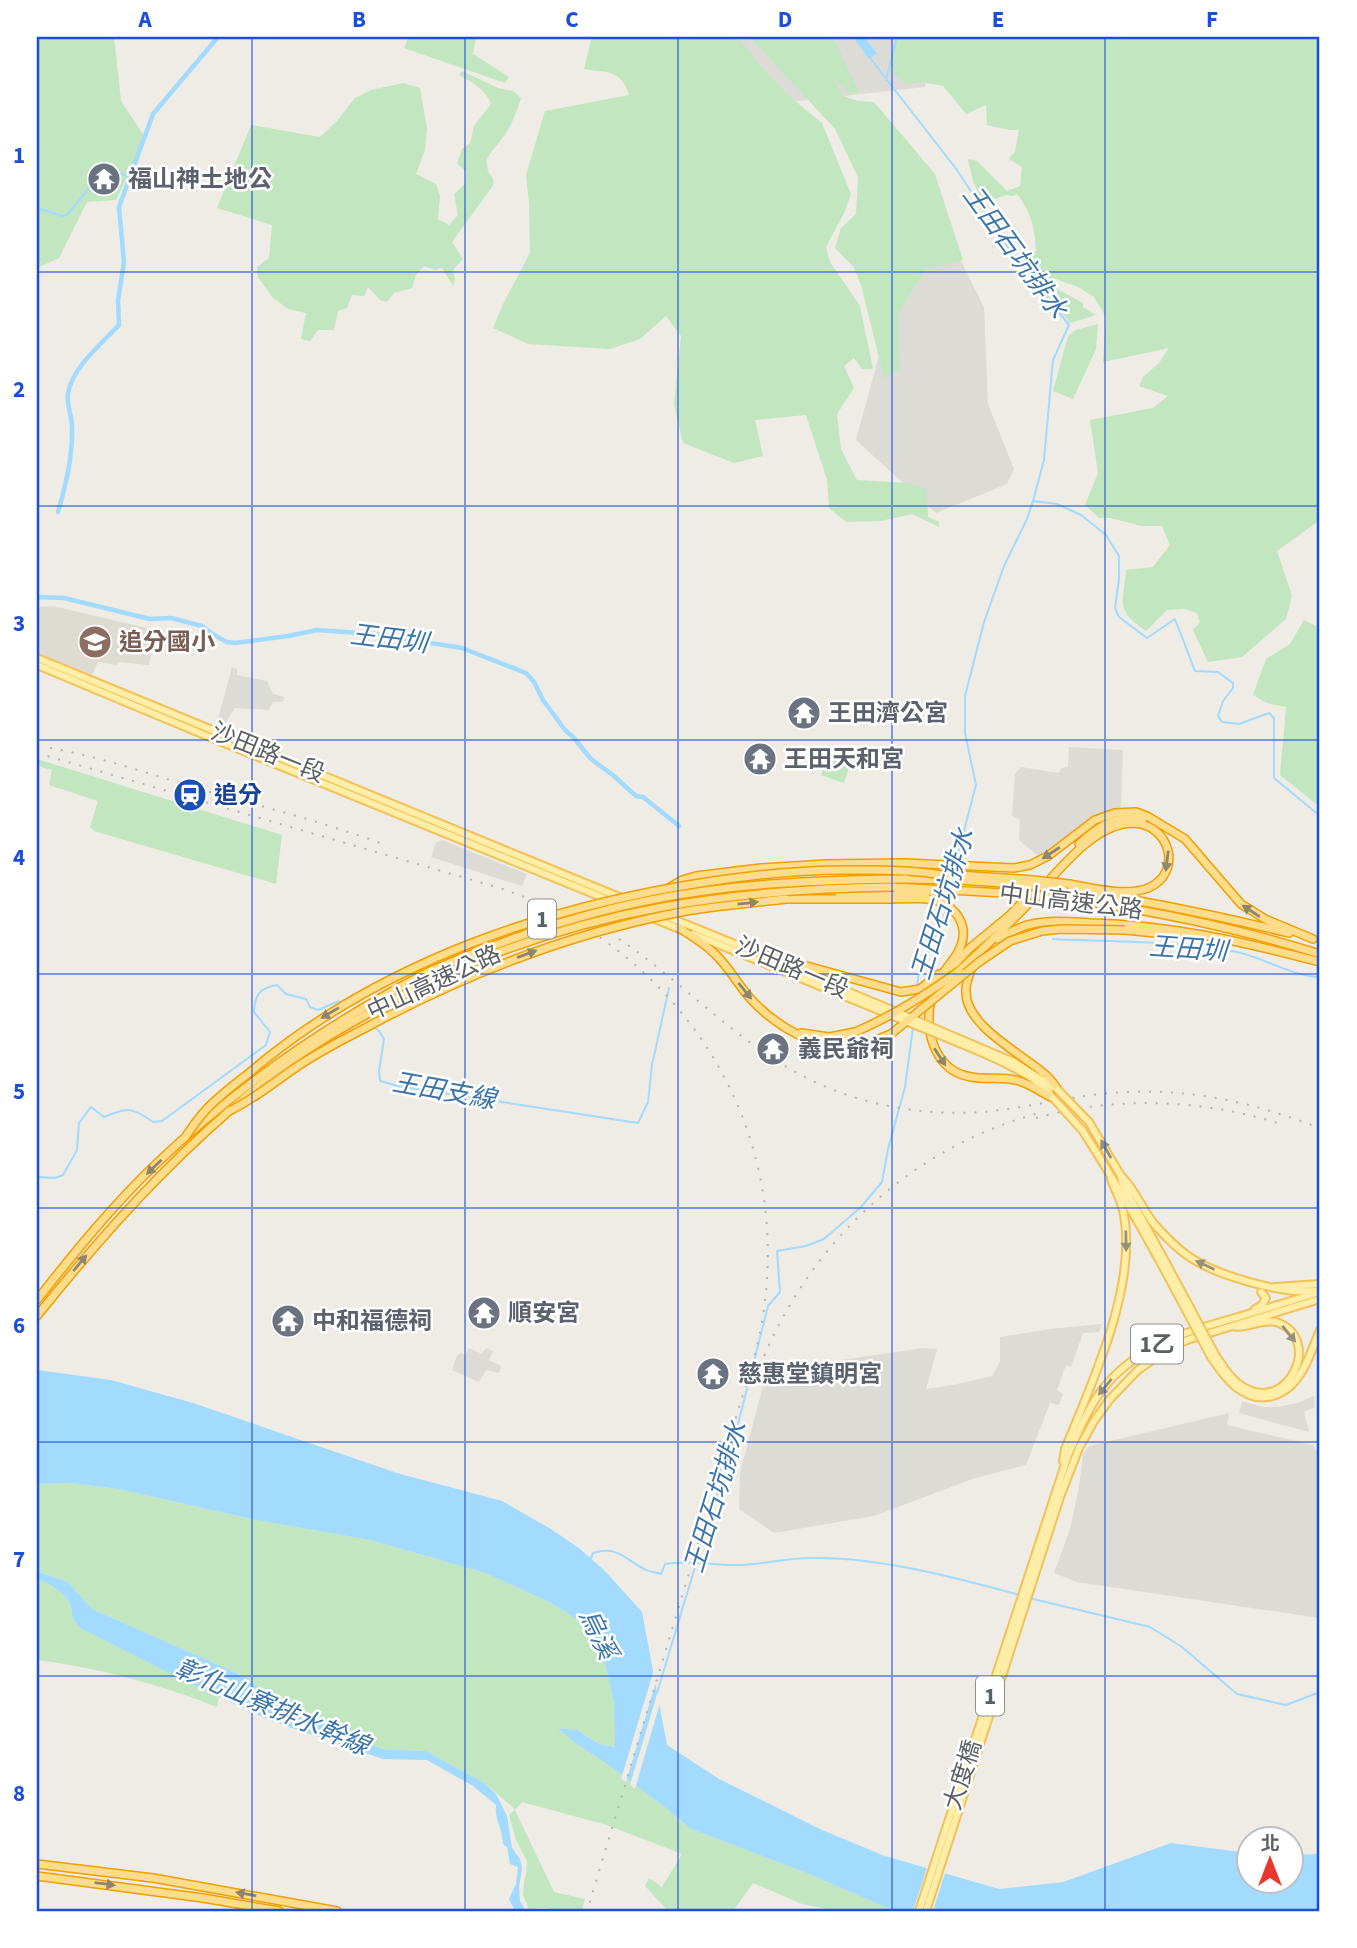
<svg xmlns="http://www.w3.org/2000/svg" width="1357" height="1948" font-family="'Source Sans 3','Noto Sans TC',sans-serif">
  <style>
    .industrial { fill: #dddbd6 }
    .education { fill: #dedbd2 }
    .green { fill: #c1e6c0 }
    .water { fill: #a3daff }
    .pier { fill: #eeece4 }
    .lines { fill: none; stroke-linecap: round; stroke-linejoin: round }
    .stream { stroke: #a3daff; stroke-width: 2 }
    .canal { stroke: #a3daff; stroke-width: 4.5 }
    .primary-casing { stroke: #f2c259; stroke-width: 10 }
    .highway-casing { stroke: #f29e00; stroke-width: 10 }
    .primary { stroke: #ffeea8; stroke-width: 6 }
    .highway { stroke: #fddd8c; stroke-width: 7 }
    .rail { stroke: #b3b4b4; stroke-width: 2; stroke-dasharray: 2 9; stroke-linecap: butt }
    .primary-bridge-casing { stroke: #f2c259; stroke-width: 10; stroke-linecap: butt }
    .highway-bridge-casing { stroke: #f29e00; stroke-width: 10; stroke-linecap: butt }
    .primary-bridge { stroke: #ffeea8; stroke-width: 6 }
    .highway-bridge { stroke: #fddd8c; stroke-width: 7 }
    .oneway { fill: #8c8670 }
    .oneway2 { fill: #95927c }
    .grid { fill: none; stroke: #1d4ed8; stroke-width: 2; stroke-opacity: 0.55 }
    .labels { text-anchor: middle; dominant-baseline: central; stroke-width: 5; stroke-linejoin: round; paint-order: stroke }
    .shield { fill: #fff; stroke: #8d9092; stroke-width: 2 }
    .shield-label { font-size: 23px; font-weight: bold; fill: #5c6064 }
    .worship-label { font-size: 24px; font-weight: bold; fill: #5b616d; stroke: #fff; text-anchor: start }
    .education-label { font-size: 24px; font-weight: bold; fill: #785e54; stroke: #fff; text-anchor: start }
    .street-label { font-size: 24px; fill: #5c6064; stroke: #fff }
    .transit-label { font-size: 24px; font-weight: bold; fill: #164399; stroke: #fff; text-anchor: start }
    .water-label { font-size: 26px; font-style: italic; fill: #3c75a9; stroke: #fff }
    .neatline { fill: none; stroke: #1d4ed8; stroke-width: 2.5 }
    .grid-label { font-size: 23px; text-anchor: middle; font-weight: bold; fill: #1d4ed8 }
  </style>
  <rect width="100%" height="100%" fill="#eeece4"/>
  <g class="industrial">
    <polygon points="714,37 934,37 925,87 763,105"/>
    <polygon points="953,245 984,307 988,404 1014,469 1007,484 936,513 856,440 900,278"/>
    <polygon points="232,667 237,669 237,675 267,681 273,694 284,697 283,702 273,702 269,710 235,708 222,728 216,727"/>
    <polygon points="1069,747 1123,750 1121,807 1101,813 1039,857 1019,840 1020,820 1012,816 1015,774 1021,767 1059,773 1061,768 1068,767"/>
    <polygon points="442,840 527,874 522,886 431,857 436,843"/>
    <polygon points="1102,1324 1099,1332 1083,1333 1071,1367 1066,1365 1057,1390 1063,1394 1059,1405 1050,1403 1026,1465 975,1478 874,1516 774,1533 739,1509 740,1473 767,1371 923,1348 937,1349 926,1389 953,1385 992,1376 1000,1362 1000,1337 1049,1329"/>
    <polygon points="469,1348 482,1354 486,1348 493,1351 489,1360 501,1366 499,1373 486,1370 479,1382 452,1370 457,1356 461,1353 465,1355"/>
    <polygon points="1314,1396 1315,1407 1304,1412 1309,1432 1239,1413 1242,1401 1263,1407 1277,1407 1298,1403"/>
    <polygon points="1229,1413 1227,1425 1313,1445 1320,1455 1320,1618 1077,1582 1054,1573 1070,1529 1079,1487 1083,1454 1089,1446"/>
  </g>
  <polygon class="education" points="53,606 155,630 149,665 118,662 117,665 98,662 92,675 37,653 37,607"/>
  <g class="green">
    <polygon points="37,37 114,37 121,101 146,139 116,200 87,202 59,258 37,268"/>
    <polygon points="409,37 476,37 473,54 509,77 505,83 404,48"/>
    <path d="M592,37H738L756,61L790,97L822,123L851,194L845,211L826,247L830,262L860,306L873,369H862L854,358L844,366L854,388L837,414L841,449L857,480L909,483L927,489L928,517L939,522V527L912,514L881,521L846,522L829,508L827,480L806,415L755,420L763,456L734,463L683,443L674,404L681,336L666,316L640,339L610,349L528,344L493,328L503,304L530,253L529,203L526,175L545,111L629,95C621,69 608,73 584,69Z"/>
    <polygon points="750,37 833,37 859,92 850,94 831,76 843,96 858,101 874,102 935,174 963,260 925,270 898,314 899,369 884,378 861,285 853,266 835,248 841,228 856,214 858,177 835,129"/>
    <path d="M897,37H1320V520L1277,551L1292,596L1286,619L1242,657L1208,662L1193,630L1200,622L1197,613L1185,609L1167,610L1146,631C1115,609 1123,605 1126,570L1153,567L1170,545L1162,526H1142L1110,518H1099L1085,505L1098,473L1090,420L1153,408L1168,396L1139,386L1143,377L1159,363L1169,348L1103,362L1106,317L1094,297L1078,287L1053,278L1049,282L1057,289L1083,303V307L1096,315L1070,323L1058,308L1039,289L1013,256L1036,251C1035,229 1031,211 1017,194L1013,196L1006,195L983,203L973,181L968,159L977,161L1007,191L1020,186L1022,167L1009,159L1015,152L1019,130H1009L987,125L986,105L966,114L943,86L922,82L907,84L894,74L893,55Z"/>
    <path d="M462,71L498,88L513,91L521,98C517,111 512,125 504,136C498,144 491,151 486,160L488,171L494,181L492,187L452,242L463,259L453,270L455,279L453,286L442,268L435,270L424,266L416,275L412,288L394,293L387,302L380,300L368,287L364,296L352,295L347,308L338,311L334,330H318L310,341L301,339L306,313L288,309L272,297L258,277L257,267L269,258L272,225L217,208L251,125L320,137L336,122L355,98L371,90L403,83L420,88L427,128L425,150L416,174L436,184L440,196L438,219L449,225L458,215L454,194L465,184L466,171L457,164L462,149L470,143L474,126L491,104C487,91 471,81 459,75Z"/>
    <polygon points="1098,324 1096,349 1073,399 1053,391 1068,336 1076,330"/>
    <polygon points="1304,620 1320,628 1320,807 1280,775 1286,707 1267,703 1253,695 1266,659 1290,644"/>
    <polygon points="829,754 851,762 844,783 821,775"/>
    <polygon points="37,759 282,835 276,884 94,831 90,827 98,801 49,785 52,770 37,766"/>
    <polygon points="69,1483 118,1489 256,1520 370,1540 485,1573 549,1602 578,1620 602,1649 614,1704 616,1747 599,1744 577,1730 560,1728 575,1743 610,1766 662,1805 691,1829 809,1874 885,1907 913,1911 838,1911 802,1904 753,1883 736,1907 731,1911 668,1911 645,1886 649,1878 662,1887 682,1854 607,1825 522,1802 515,1810 554,1892 585,1899 582,1911 552,1911 548,1908 536,1908 533,1911 526,1911 528,1907 523,1895 524,1881 526,1875 527,1861 516,1840 509,1815 515,1809 484,1783 426,1751 382,1749 360,1740 344,1725 319,1720 301,1712 232,1671 92,1609 68,1582 37,1571 37,1484"/>
    <path d="M37,1579C46,1581 65,1593 69,1602C75,1614 68,1615 80,1628L219,1696L217,1707C159,1684 99,1668 37,1660Z"/>
  </g>
  <g class="water">
    <polygon points="853,37 864,37 877,53 869,59"/>
    <polygon points="37,1370 111,1380 193,1403 397,1473 502,1501 551,1529 580,1549 605,1571 642,1612 667,1745 719,1779 822,1830 885,1856 999,1889 1063,1882 1171,1843 1248,1853 1248,1882 1290,1882 1291,1855 1320,1854 1320,1911 901,1911 885,1907 809,1874 691,1829 662,1805 610,1766 575,1743 558,1728 577,1730 599,1744 615,1747 614,1704 602,1649 578,1620 549,1602 485,1573 370,1540 256,1520 118,1489 69,1483 37,1484"/>
    <path d="M37,1571L68,1582L92,1609L232,1671L301,1712L319,1720L344,1725L360,1740L382,1749L426,1751L484,1783L496,1794L507,1816L512,1848L520,1859L522,1868L519,1888L520,1901L526,1911H515L509,1899L516,1884L518,1867L510,1864L507,1847L503,1844C503,1830 494,1819 496,1805L473,1786L427,1760L383,1759L269,1720L183,1680L80,1628C68,1615 75,1615 69,1602C65,1593 46,1581 37,1579Z"/>
  </g>
  <g class="pier">
    <polygon points="656,1663 658,1675 626,1782 621,1779"/>
    <polygon points="660,1684 662,1696 635,1789 630,1785"/>
    <polygon points="928,1865 946,1870 933,1911 913,1911"/>
  </g>
  <g class="lines">
    <g class="stream">
      <polyline points="870,58 957,170 1017,261 1069,325 1053,360 1044,460 1033,501 1027,519 1004,566 984,622 965,696 965,733 976,785 956,861"/>
      <polyline points="886,80 897,37"/>
      <polyline points="37,208 62,216 67,215 103,171 109,170 130,177"/>
      <polyline points="1033,501 1057,504 1081,515 1106,535 1119,556 1119,579 1115,608 1119,617 1147,638 1175,619 1195,671 1218,672 1233,683 1233,688 1223,701 1218,716 1222,722 1239,724 1269,713 1274,718 1274,778 1320,816"/>
      <path d="M1053,939C1112,942 1174,941 1232,951C1262,956 1289,976 1320,977"/>
      <polyline points="917,987 919,971 944,917 946,907"/>
      <polyline points="373,1026 379,1031 384,1039 379,1071 380,1081 398,1086 638,1123 648,1102 652,1065 669,988"/>
      <path d="M37,1177L55,1178L63,1175L77,1150L79,1123L91,1107L104,1117C128,1107 132,1107 153,1122L162,1121L266,1045L270,1032L254,1012C255,995 259,988 277,985L286,994L306,999L310,1007L318,1010L339,1001L343,1004"/>
      <path d="M590,1560L593,1553C617,1545 625,1559 644,1569C649,1572 655,1572 661,1574L665,1564C690,1560 715,1566 740,1565C764,1564 787,1558 810,1558C876,1556 957,1578 1020,1595"/>
      <polyline points="1029,1598 1150,1627 1182,1647 1237,1694 1286,1705 1320,1692"/>
      <polyline points="657,1693 737,1428 768,1306 780,1292 777,1251 806,1246 824,1239 861,1207 882,1182 888,1149 905,1087 913,1027"/>
    </g>
    <g class="canal">
      <path d="M58,512C66,484 73,456 72,426C72,416 66,404 68,394C71,369 102,343 119,325L118,300L124,262L119,207L153,114L218,37"/>
      <polyline points="37,597 64,598 150,619 171,618 202,626 214,635 227,642 235,643 288,636 317,630 375,634 462,648 526,673 534,682 543,700 565,730 574,738 591,759 614,776 636,796 643,797 679,826"/>
    </g>
    <defs>
      <g id="primary">
        <polyline points="37,658 624,899"/>
        <polyline points="37,665 202,734 682,930"/>
        <polyline points="634,903 754,952"/>
        <polyline points="693,934 893,1016"/>
        <polyline points="767,958 897,1012"/>
        <polyline points="941,1031 1014,1062 1056,1089"/>
        <path d="M940,1035C970,1048 1035,1071 1053,1098"/>
        <polyline points="1089,1122 1121,1176 1123,1185 1166,1263"/>
        <path d="M1083,1131C1111,1175 1138,1221 1163,1267"/>
        <path d="M1121,1176C1136,1190 1142,1210 1155,1225C1166,1237 1177,1249 1191,1258C1219,1276 1281,1294 1315,1291"/>
        <polyline points="1275,1287 1320,1284"/>
        <polyline points="1255,1309 1262,1305 1266,1298 1261,1292"/>
        <path d="M1216,1356C1224,1368 1232,1381 1245,1388C1288,1412 1322,1341 1279,1323C1266,1318 1249,1327 1236,1327"/>
        <path d="M1211,1357C1225,1378 1244,1404 1273,1396C1282,1393 1290,1388 1296,1380C1307,1367 1313,1346 1320,1330"/>
        <path d="M1063,1461L1065,1449C1092,1383 1137,1287 1124,1215C1122,1202 1115,1190 1111,1179"/>
        <path d="M919,1911L1068,1455C1079,1431 1089,1405 1106,1385C1141,1344 1188,1331 1238,1317C1265,1309 1293,1300 1320,1292"/>
        <polyline points="926,1911 1060,1497 1079,1448 1094,1421 1110,1399 1138,1370 1173,1346 1190,1339 1320,1299"/>
      </g>
      <g id="highway">
        <path d="M1079,844C1097,827 1118,813 1143,819"/>
        <polyline points="943,874 1033,880"/>
        <polyline points="906,879 960,880 1029,885"/>
        <polyline points="894,887 1023,894"/>
        <path d="M1063,889C1140,899 1214,915 1289,933"/>
        <polyline points="839,894 924,893 942,889"/>
        <path d="M1058,898C1147,909 1234,927 1320,954"/>
        <path d="M786,899C819,899 851,899 883,899C902,899 925,896 942,903C956,909 965,923 963,938C960,958 941,970 934,989"/>
        <polyline points="651,918 667,889 682,880 696,876 761,868 826,864 905,863 1014,868 1030,865 1048,856 1095,820 1115,813 1136,812 1147,816 1185,839 1241,904 1265,919 1313,939"/>
        <path d="M679,928C692,936 704,943 715,954C728,966 737,983 749,997C771,1022 801,1040 833,1047"/>
        <polyline points="1125,930 1176,935"/>
        <path d="M998,939C1009,933 1020,926 1032,924C1051,920 1072,922 1091,923C1170,925 1245,942 1320,962"/>
        <polyline points="752,951 901,992 920,989 939,974"/>
        <path d="M972,967C969,975 965,984 966,993C967,1028 1025,1055 1048,1077C1052,1081 1055,1086 1058,1090"/>
        <polyline points="951,968 970,948 1010,915 1042,882"/>
        <path d="M959,971C983,949 1006,927 1028,904C1054,877 1091,824 1132,823C1170,823 1184,873 1148,888C1127,897 1091,888 1069,884"/>
        <path d="M931,1000C924,1032 935,1071 971,1077C987,1080 1004,1076 1019,1081C1032,1085 1042,1093 1053,1098"/>
        <polyline points="801,1033 829,1037 855,1032"/>
        <path d="M37,1300C74,1253 112,1206 156,1164C238,1086 327,1024 428,972"/>
        <path d="M37,1316C114,1220 199,1127 300,1055C343,1025 391,1001 439,977"/>
        <polyline points="37,1864 153,1878 337,1911"/>
        <polyline points="37,1876 203,1898 279,1911"/>
      </g>
    </defs>
    <use href="#primary" class="primary-casing"/>
    <use href="#highway" class="highway-casing"/>
    <use href="#primary" class="primary"/>
    <use href="#highway" class="highway"/>
    <g class="rail">
      <path d="M50,748C101,757 150,774 199,789C261,806 323,822 383,844"/>
      <path d="M37,753L503,889C521,896 540,902 557,911C722,1000 802,1177 754,1358L587,1911"/>
      <path d="M619,939C693,989 751,1059 836,1091C890,1111 950,1118 1008,1109C1049,1103 1088,1093 1129,1092C1198,1089 1256,1104 1320,1128"/>
      <path d="M1036,1118C1114,1096 1200,1099 1278,1123"/>
      <path d="M760,1366C810,1241 912,1146 1043,1112"/>
    </g>
    <defs>
      <g id="primary-bridge">
        <polyline points="897,1012 941,1031"/>
        <polyline points="893,1016 940,1035"/>
        <polyline points="1058,1090 1089,1122"/>
        <polyline points="1053,1098 1083,1131"/>
        <polyline points="1166,1263 1216,1356"/>
        <polyline points="1163,1267 1211,1357"/>
      </g>
      <g id="highway-bridge">
        <polyline points="1033,880 1069,884"/>
        <polyline points="1029,885 1063,889"/>
        <polyline points="1023,894 1058,898"/>
        <path d="M428,972C500,941 574,915 651,900C735,883 820,880 906,879"/>
        <path d="M439,977C587,909 732,889 894,887"/>
        <path d="M855,1032C893,1016 926,995 959,971"/>
        <polyline points="833,1047 864,1045 891,1034 979,962 1010,941 1042,931 1061,929 1125,930"/>
        <path d="M229,1111C253,1100 273,1083 295,1068C318,1052 344,1039 369,1026C468,973 571,933 681,912C716,906 751,903 786,899"/>
        <path d="M186,1136C192,1128 198,1118 205,1111C221,1093 243,1079 261,1063C389,959 552,905 713,881C760,874 807,869 855,870C883,870 935,870 960,880"/>
      </g>
    </defs>
    <use href="#primary-bridge" class="primary-bridge-casing"/>
    <use href="#highway-bridge" class="highway-bridge-casing"/>
    <use href="#primary-bridge" class="primary-bridge"/>
    <use href="#highway-bridge" class="highway-bridge"/>
  </g>
  <defs><path id="oneway-solid" d="M-6-.8H1V-3.2L6.5 0L1 3.2V.8H-6Z" transform="scale(1.75)"/></defs>
  <g class="oneway">
    <use href="#oneway-solid" transform="translate(1051 853) rotate(147)"/>
    <use href="#oneway-solid" transform="translate(1167 861) rotate(97)"/>
    <use href="#oneway-solid" transform="translate(748 903) rotate(-6)"/>
    <use href="#oneway-solid" transform="translate(1251 911) rotate(-147)"/>
    <use href="#oneway-solid" transform="translate(527 954) rotate(-20)"/>
    <use href="#oneway-solid" transform="translate(745 991) rotate(51)"/>
    <use href="#oneway-solid" transform="translate(330 1013) rotate(149)"/>
    <use href="#oneway-solid" transform="translate(940 1057) rotate(57)"/>
    <use href="#oneway-solid" transform="translate(154 1167) rotate(136)"/>
    <use href="#oneway-solid" transform="translate(80 1263) rotate(-50)"/>
    <use href="#oneway-solid" transform="translate(105 1884) rotate(7)"/>
    <use href="#oneway-solid" transform="translate(246 1894) rotate(-170)"/>
  </g>
  <g class="oneway2">
    <use href="#oneway-solid" transform="translate(1106 1149) rotate(-119)"/>
    <use href="#oneway-solid" transform="translate(1126 1241) rotate(89)"/>
    <use href="#oneway-solid" transform="translate(1205 1265) rotate(-155)"/>
    <use href="#oneway-solid" transform="translate(1289 1334) rotate(51)"/>
    <use href="#oneway-solid" transform="translate(1105 1387) rotate(129)"/>
  </g>
  <path class="grid" d="M252,37V1911M465,37V1911M678,37V1911M892,37V1911M1105,37V1911M37,272H1320M37,506H1320M37,740H1320M37,974H1320M37,1208H1320M37,1442H1320M37,1676H1320"/>
  <defs>
    <symbol id="temple-disc" viewBox="-11 -11 22 22"><circle r="9.5" fill="#6b7280" stroke="#fff"/><path d="M0-6L5-2H3V0L6.5 2.5H4V6H1.5V3h-3V6H-4V2.5H-6.5L-3 0V-2H-5Z" fill="#fff"/></symbol>
    <symbol id="school-disc" viewBox="-11 -11 22 22"><circle r="9.5" fill="#8d6e63" stroke="#fff"/><path d="M0-5L7-2L0 1L-7-2ZM-4 1L0 2.5L4 1V4Q0 6-4 4Z" fill="#fff"/></symbol>
    <symbol id="station-disc" viewBox="-11 -11 22 22"><circle r="9.5" fill="#1a4fb4" stroke="#fff"/><path d="M-3-6H3Q5-6 5-4V2Q5 4 3 4L4.5 6H3L1.5 4h-3L-3 6H-4.5L-3 4Q-5 4-5 2V-4Q-5-6-3-6ZM-3.5-4v3h7v-3ZM-3.5 1v1.5H-2V1ZM2 1v1.5H3.5V1Z" fill="#fff"/></symbol>
  </defs>
  <g fill-rule="evenodd">
    <use href="#temple-disc" x="85" y="160" width="38" height="38"/>
    <use href="#school-disc" x="76" y="623" width="38" height="38"/>
    <use href="#temple-disc" x="785" y="694" width="38" height="38"/>
    <use href="#temple-disc" x="741" y="740" width="38" height="38"/>
    <use href="#station-disc" x="171" y="776" width="38" height="38"/>
    <use href="#temple-disc" x="754" y="1030" width="38" height="38"/>
    <use href="#temple-disc" x="465" y="1294" width="38" height="38"/>
    <use href="#temple-disc" x="269" y="1302" width="38" height="38"/>
    <use href="#temple-disc" x="694" y="1355" width="38" height="38"/>
  </g>
  <g class="labels">
    <g class="shield">
      <rect x="528" y="899.5" width="28" height="39" rx="5"/>
      <rect x="1131" y="1324.5" width="52" height="39" rx="5"/>
      <rect x="976" y="1676.5" width="28" height="39" rx="5"/>
    </g>
    <g class="shield-label">
      <text x="542" y="919">1</text>
      <text x="1157" y="1344">1乙</text>
      <text x="990" y="1696">1</text>
    </g>
    <g class="worship-label">
      <text x="128" y="179">福山神土地公</text>
      <text x="828" y="713">王田濟公宮</text>
      <text x="784" y="759">王田天和宮</text>
      <text x="798" y="1049">義民爺祠</text>
      <text x="508" y="1313">順安宮</text>
      <text x="312" y="1321">中和福德祠</text>
      <text x="738" y="1374">慈惠堂鎮明宮</text>
    </g>
    <g class="education-label">
      <text x="119" y="642">追分國小</text>
    </g>
    <g class="street-label">
      <text transform="translate(268 753) rotate(22)">沙田路一段</text>
      <text transform="translate(1071 902) rotate(7)">中山高速公路</text>
      <text transform="translate(792 968) rotate(23)">沙田路一段</text>
      <text transform="translate(434 983) rotate(-25)">中山高速公路</text>
      <text transform="translate(963 1775) rotate(-72)">大度橋</text>
    </g>
    <g class="transit-label">
      <text x="214" y="795">追分</text>
    </g>
    <g class="water-label">
      <text transform="translate(1015 252) rotate(54)">王田石坑排水</text>
      <text transform="translate(389 639) rotate(7)">王田圳</text>
      <text transform="translate(943 904) rotate(-73)">王田石坑排水</text>
      <text transform="translate(1188 949) rotate(4)">王田圳</text>
      <text transform="translate(444 1091) rotate(10)">王田支線</text>
      <text transform="translate(716 1497) rotate(-73)">王田石坑排水</text>
      <text transform="translate(598 1634) rotate(64)">烏溪</text>
      <text transform="translate(272 1707) rotate(23)">彰化山寮排水幹線</text>
    </g>
  </g>
  <rect width="1357" height="1948" fill="none" stroke="#ffffff" stroke-width="77"/>
  <g transform="translate(1270 1860)"><circle r="33" fill="#ffffff" stroke="#bebfc1" stroke-width="2"/>
  <path d="M0-5L12 26L0 18L-12 26Z" fill="#ea372e"/>
  <text y="-10" font-size="19" font-weight="bold" text-anchor="middle" fill="#5c6064">北</text>
  </g>
  <rect x="38" y="38" width="1280" height="1872" class="neatline"/>
  <g class="grid-label">
    <text x="145" y="27">A</text>
    <text x="359" y="27">B</text>
    <text x="572" y="27">C</text>
    <text x="785" y="27">D</text>
    <text x="998" y="27">E</text>
    <text x="1212" y="27">F</text>
    <text x="19" y="163">1</text>
    <text x="19" y="397">2</text>
    <text x="19" y="631">3</text>
    <text x="19" y="865">4</text>
    <text x="19" y="1099">5</text>
    <text x="19" y="1333">6</text>
    <text x="19" y="1567">7</text>
    <text x="19" y="1801">8</text>
  </g>
</svg>
